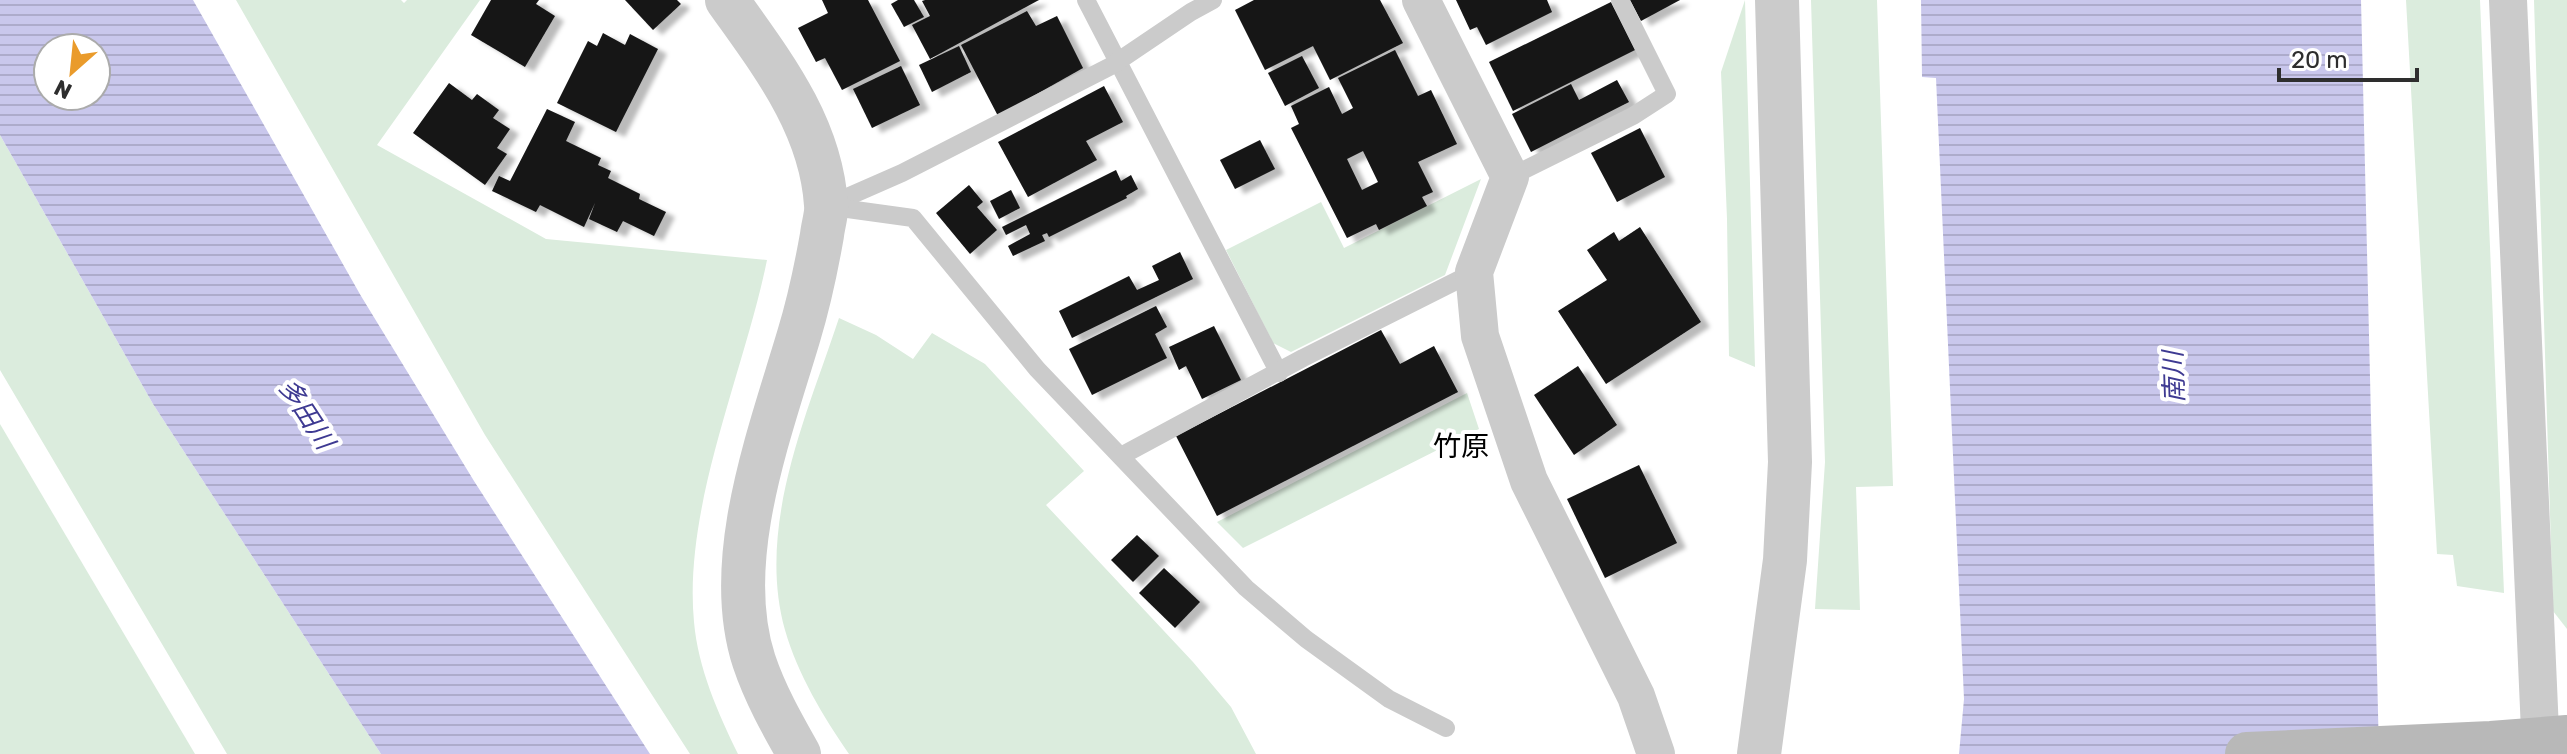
<svg xmlns="http://www.w3.org/2000/svg" width="2567" height="754" font-family="Rubik,'Noto Sans JP',sans-serif">
  <style>
    .green { fill: #dbecdd }
    .water { fill: url(#water-rules); fill-rule: evenodd }
    .building { fill: #151515; fill-rule: evenodd; filter: url(#shadow) }
    .lines { fill: none; stroke-linecap: round; stroke-linejoin: round }
    .service { stroke: #cbcbcb; stroke-width: 18 }
    .minor { stroke: #cbcbcb; stroke-width: 38 }
    .tertiary { stroke: #cbcbcb; stroke-width: 44 }
    .secondary { stroke: #b8b8b8; stroke-width: 44 }
    .labels { text-anchor: middle; dominant-baseline: central; stroke-width: 8; stroke-linejoin: round; paint-order: stroke }
    .water-label { font-size: 26px; font-style: italic; fill: #3e3a92; stroke: #fff }
    .quarter-label { font-size: 28px; fill: #000; stroke: #fff }
  </style>
  <defs>
    <pattern id="water-rules" width="6" height="5" patternUnits="userSpaceOnUse" patternTransform="scale(2)"><rect width="6" height="5" fill="#c9c7ec"/><path d="M0 2.5h6" fill="none" stroke="#adabcb"/></pattern>
    <filter id="shadow"><feDropShadow dx="9" dy="5" stdDeviation="2" flood-color="#0004"/></filter>
  </defs>
  <rect width="100%" height="100%" fill="#fff"/>
  <g class="green">
    <path d="M236,0H401L404,3L407,0H480L377,145L546,239L767,260C744,373 683,506 694,622C698,668 718,713 738,754H690L485,435Z"/>
    <polygon points="1745,0 1755,367 1729,356 1727,219 1721,72"/>
    <polygon points="1811,0 1877,0 1893,486 1856,487 1860,610 1815,609 1825,462"/>
    <polygon points="2406,0 2480,0 2504,593 2457,586 2453,555 2437,554"/>
    <polygon points="2534,0 2567,0 2567,629 2553,611"/>
    <polygon points="0,135 153,404 381,754 227,754 0,370"/>
    <polygon points="1481,179 1445,275 1291,352 1273,343 1226,250 1321,202 1344,248"/>
    <path d="M839,318L876,335L913,359L932,333L985,364L1084,471L1046,505L1193,662L1231,707L1256,754H849C823,716 798,675 785,630C756,526 807,415 839,318Z"/>
    <polygon points="1467,393 1479,429 1243,548 1217,522"/>
    <polygon points="0,424 195,754 0,754"/>
  </g>
  <g class="water">
    <path d="M0,0H193L361,296L474,481L650,754H381L153,404L0,135ZM48,48H96V96H48Z"/>
    <polygon points="1921,0 2361,0 2379,754 1959,754 1964,699 1936,78 1922,77"/>
  </g>
  <g class="building">
    <polygon points="491,0 539,0 536,4 555,16 525,67 471,35"/>
    <polygon points="625,0 677,0 681,4 653,30"/>
    <polygon points="822,0 868,0 900,61 842,90 825,58 816,62 798,28 828,13"/>
    <polygon points="898,0 914,0 924,17 904,27 891,4"/>
    <polygon points="925,0 1039,0 930,59 912,25 930,16 922,1"/>
    <polygon points="1254,0 1380,0 1403,43 1330,80 1313,46 1265,70 1235,10"/>
    <polygon points="1456,0 1547,0 1552,12 1486,45 1477,27 1470,30"/>
    <polygon points="1630,0 1680,0 1641,21"/>
    <polygon points="1611,2 1635,50 1513,111 1489,62"/>
    <polygon points="1027,11 1036,26 1057,16 1083,68 998,116 961,45"/>
    <polygon points="603,33 625,45 630,34 658,49 616,132 557,103 588,41 597,46"/>
    <polygon points="959,46 971,72 932,92 919,65"/>
    <path d="M1395,50L1418,96L1431,90L1457,144L1418,162L1433,192L1422,197L1427,206L1379,230L1376,224L1347,238L1291,128L1299,124L1291,106L1329,87L1342,114L1353,108L1338,78ZM1363,151L1378,182L1362,190L1347,159Z"/>
    <polygon points="1302,56 1319,88 1285,106 1268,73"/>
    <polygon points="901,66 920,105 872,128 853,89"/>
    <polygon points="1617,80 1629,102 1531,152 1512,114 1571,84 1579,100"/>
    <polygon points="449,83 472,100 477,94 499,110 493,118 510,129 497,148 507,154 485,185 413,133"/>
    <polygon points="1104,86 1123,122 1086,141 1097,160 1028,197 998,142"/>
    <polygon points="547,109 575,122 566,141 601,158 598,165 611,171 608,178 640,194 639,199 666,212 654,236 623,221 617,232 589,219 595,203 584,227 540,205 536,212 492,191 499,176 510,181"/>
    <polygon points="1640,128 1665,177 1617,202 1591,153"/>
    <polygon points="1260,140 1275,169 1235,189 1220,160"/>
    <polygon points="1116,170 1121,181 1131,175 1138,189 1126,196 1127,198 1049,237 1047,233 1042,235 1045,241 1013,256 1008,246 1030,234 1026,225 1006,235 1002,227"/>
    <polygon points="969,185 983,202 977,207 997,230 970,254 936,213"/>
    <polygon points="1011,190 1020,208 999,219 990,201"/>
    <polygon points="1640,227 1701,322 1606,384 1558,311 1607,280 1587,250 1614,232 1619,241"/>
    <polygon points="1180,252 1193,279 1072,338 1059,311 1129,276 1137,290 1159,280 1152,266"/>
    <polygon points="1156,306 1167,327 1155,334 1167,358 1092,395 1069,349"/>
    <polygon points="1214,326 1241,380 1202,399 1186,366 1179,370 1169,347"/>
    <polygon points="1381,330 1400,364 1434,346 1458,392 1217,516 1176,436"/>
    <polygon points="1578,366 1617,425 1574,455 1534,395"/>
    <polygon points="1639,465 1677,543 1605,578 1567,499"/>
    <polygon points="1137,535 1159,556 1133,582 1111,560"/>
    <polygon points="1164,568 1200,602 1175,628 1139,593"/>
  </g>
  <g class="lines">
    <g class="service">
      <polyline points="1086,0 1279,373"/>
      <polyline points="1510,177 1633,116 1667,94 1620,0"/>
      <polyline points="829,205 902,173 1111,66 1191,12 1213,0"/>
      <polyline points="826,206 913,218 1037,369 1246,588 1306,639 1389,699 1446,728"/>
      <polyline points="1121,456 1303,358 1474,272"/>
    </g>
    <g class="minor">
      <polyline points="1421,0 1510,177 1474,272 1480,336 1529,481 1636,696 1656,754"/>
      <polyline points="2508,0 2541,754"/>
    </g>
    <g class="tertiary">
      <path d="M727,0C771,62 821,125 826,205C827,214 823,225 822,235C816,269 809,302 799,335C770,433 721,560 754,661C765,694 782,724 799,754"/>
      <polyline points="1759,754 1785,560 1790,462 1777,0"/>
    </g>
    <polyline class="secondary" points="2247,754 2491,743 2567,737"/>
  </g>
  <g class="labels">
    <g class="water-label">
      <text transform="translate(2174 377) rotate(-92)">南川</text>
      <text transform="translate(306 414) rotate(57)">多田川</text>
    </g>
    <g class="quarter-label">
      <text x="1461" y="446">竹原</text>
    </g>
  </g>
  <g transform="translate(72 72) rotate(207)"><circle r="38" fill="#ffffff" stroke="#ababab" stroke-width="2"/>
  <path d="M0-6L14 30L0 20L-14 30Z" fill="#ea9b2b"/>
  <text y="-12" font-size="22" font-weight="bold" text-anchor="middle" fill="#2e2e2e">N</text>
  </g>
  <path d="M2279 68v12h138v-12" fill="none" stroke="#2e2e2e" stroke-width="4"/>
  <text x="2291" y="68" font-size="24" fill="#2e2e2e" stroke="#ffffff" stroke-width="6" paint-order="stroke">20 m</text>
</svg>
